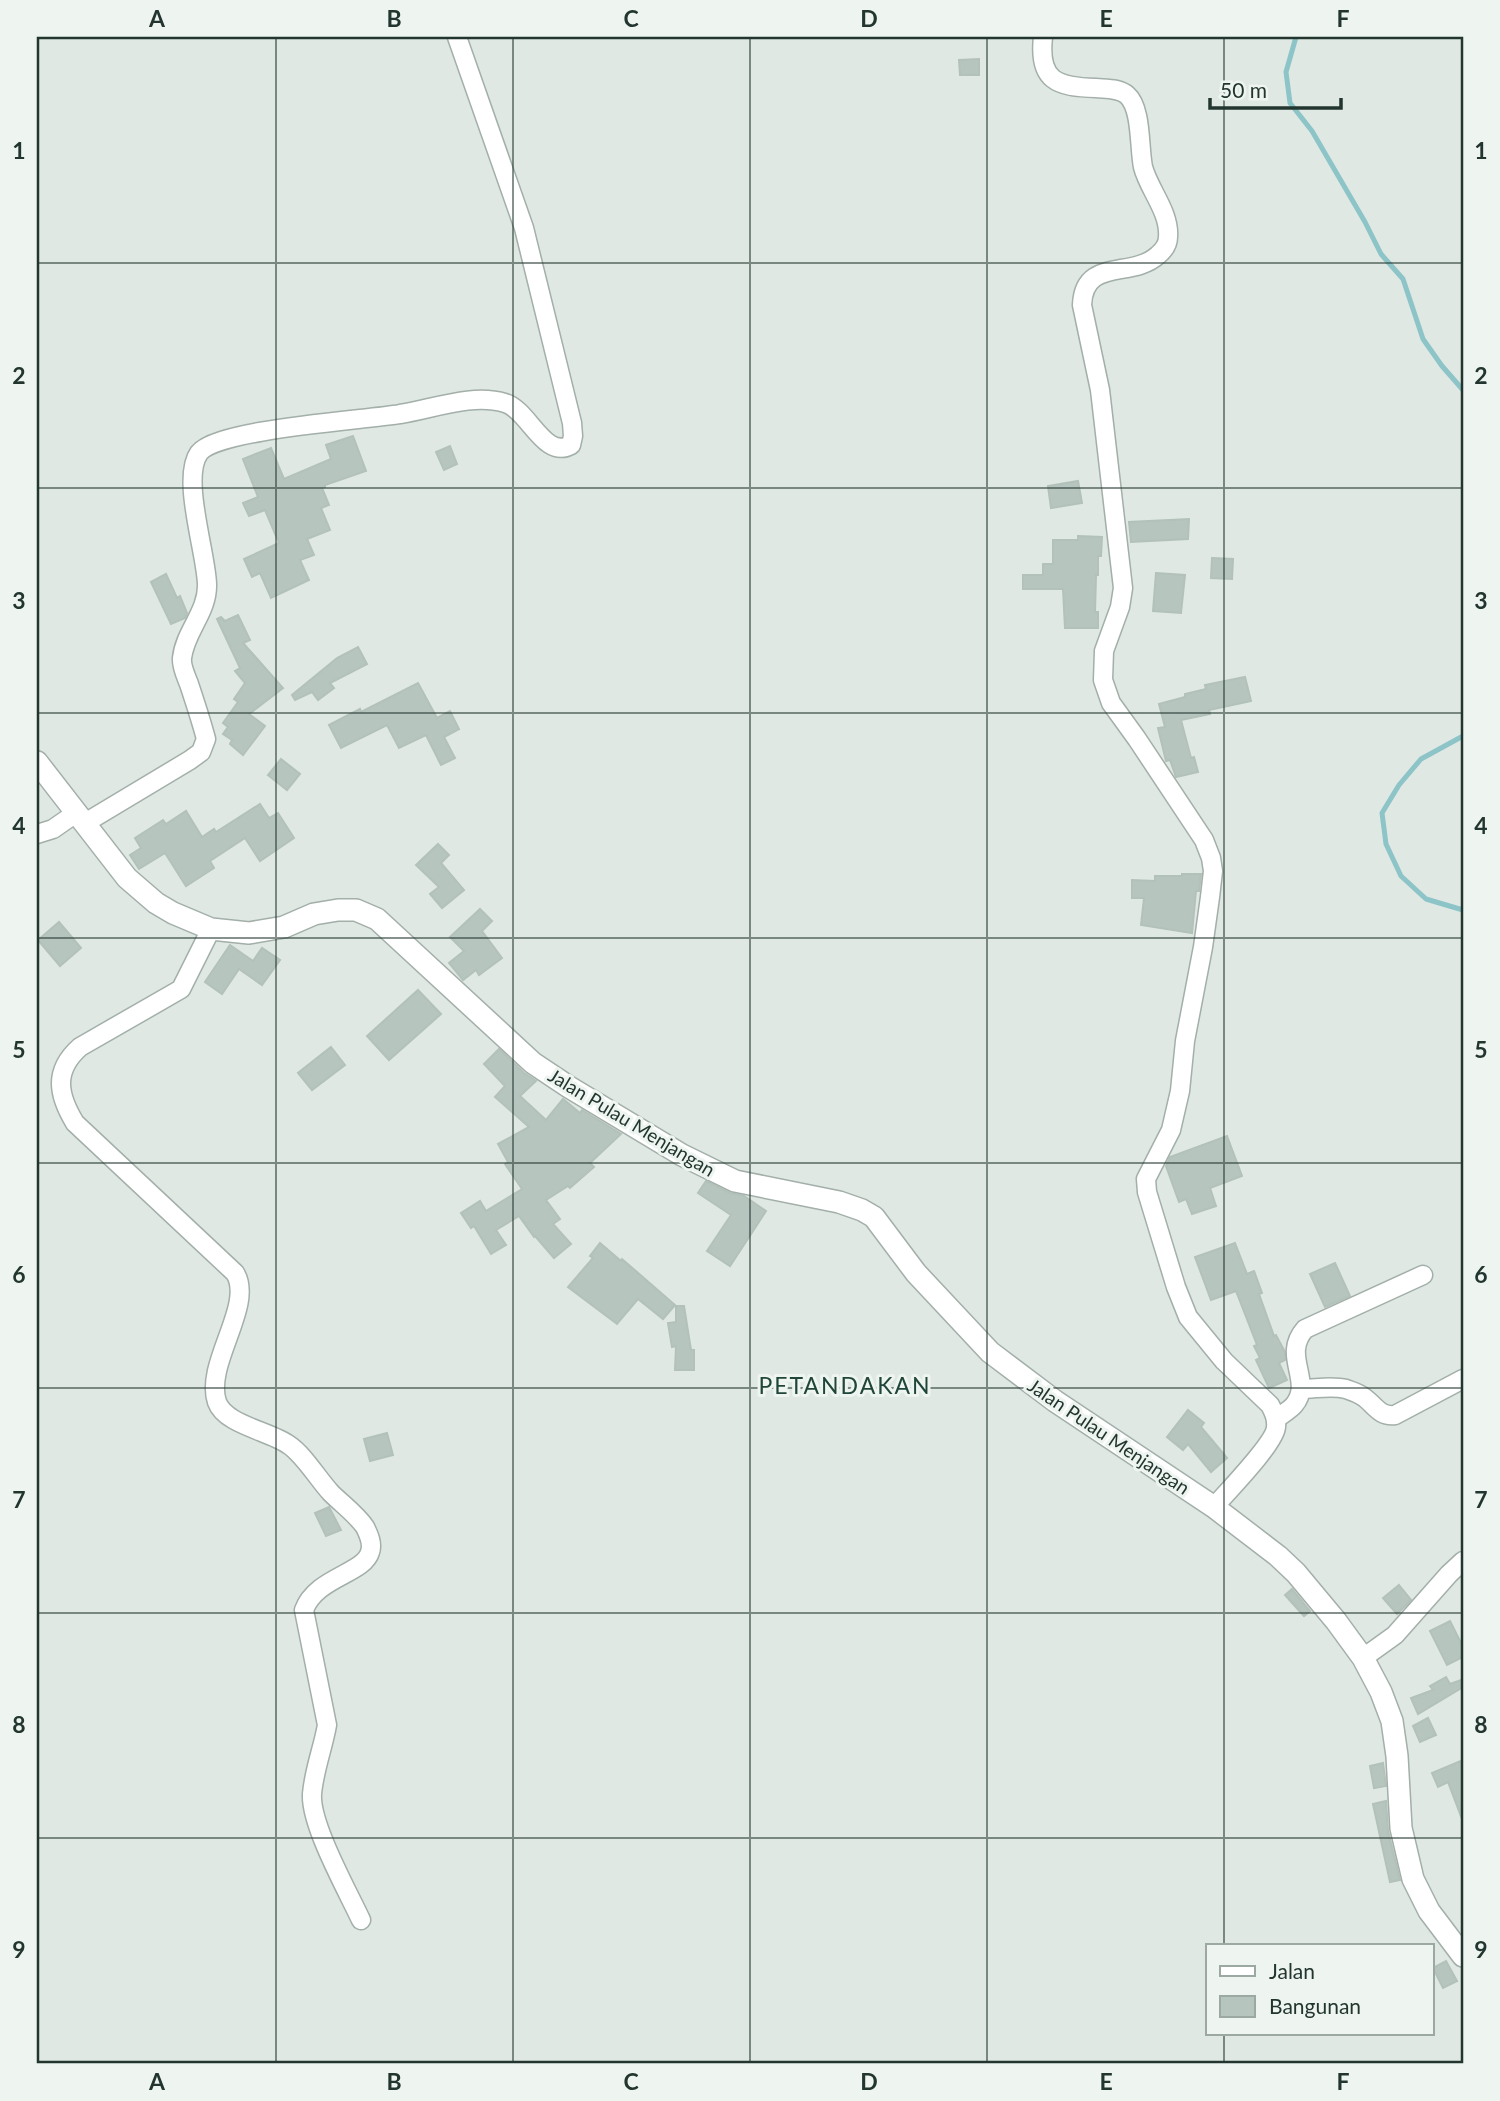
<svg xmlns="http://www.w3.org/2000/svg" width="1500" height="2101" font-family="Lato,sans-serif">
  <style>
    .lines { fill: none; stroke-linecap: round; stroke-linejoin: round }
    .stream { stroke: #8cc4c8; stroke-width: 5 }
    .building { fill: #b7c5bf; stroke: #b2c1b9; stroke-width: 2 }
    .minor-casing { stroke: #a3afa9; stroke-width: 21 }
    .tertiary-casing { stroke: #a3afa9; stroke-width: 24 }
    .minor { stroke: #fff; stroke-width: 18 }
    .tertiary { stroke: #fff; stroke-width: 21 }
    .grid { fill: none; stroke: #22362f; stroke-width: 2; stroke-opacity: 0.55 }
    .labels { text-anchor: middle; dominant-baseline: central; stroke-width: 6; stroke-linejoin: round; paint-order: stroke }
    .street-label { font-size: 19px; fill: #22362f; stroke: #eef5f1 }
    .quarter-label { font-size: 23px; letter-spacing: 2px; fill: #204539; stroke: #eef5f1 }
    .neatline { fill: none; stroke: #22362f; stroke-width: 2.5 }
    .grid-label { font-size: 23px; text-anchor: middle; font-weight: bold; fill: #22362f }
  </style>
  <rect width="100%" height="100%" fill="#dfe8e3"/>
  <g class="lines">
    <g class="stream">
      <polyline points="1296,37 1286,72 1290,103 1312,131 1365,222 1381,254 1403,279 1423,339 1442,366 1463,390"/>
      <polyline points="1463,736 1421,759 1399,785 1382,813 1386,844 1401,876 1426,899 1463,910"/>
    </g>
  </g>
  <g class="building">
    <polygon points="979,59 979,75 960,75 959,60"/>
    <polygon points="353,436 366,471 325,485 325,487 322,488 329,505 321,508 330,530 307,539 314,555 300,560 309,580 271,598 260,573 252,577 244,559 279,543 265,510 249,516 243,503 258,497 243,459 271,448 284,479 331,459 326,445"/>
    <polygon points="450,446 457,464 444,470 436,452"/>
    <polygon points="1078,481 1082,503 1051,508 1048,486"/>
    <polygon points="1189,519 1188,539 1131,542 1129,522"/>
    <polygon points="1078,536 1102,537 1101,556 1098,556 1098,575 1096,575 1095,612 1098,612 1098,628 1065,628 1063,589 1023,589 1023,575 1043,575 1043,564 1053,564 1053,540 1078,540"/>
    <polygon points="1212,558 1233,559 1232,579 1211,578"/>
    <polygon points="1156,573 1185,575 1181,613 1153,611"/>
    <polygon points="166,574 177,598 180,596 187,613 185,618 171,624 151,582"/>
    <polygon points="238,615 250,640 243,643 283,688 249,714 265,726 243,755 230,744 232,740 223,734 228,727 223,723 238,702 234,699 245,683 235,671 240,668 217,619 221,617 225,621"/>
    <polygon points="358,647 367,664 330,683 334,688 318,700 312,692 295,700 292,695 337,658"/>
    <polygon points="1245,677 1251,701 1209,710 1210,714 1181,720 1191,758 1194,757 1198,772 1176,777 1170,760 1166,761 1158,728 1165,727 1159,704 1185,697 1185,694 1206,689 1205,685"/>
    <polygon points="418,683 437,718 450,711 459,729 444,737 455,758 441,765 426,735 399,748 387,725 341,748 329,725 360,709 361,712"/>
    <polygon points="281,759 300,774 287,790 268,775"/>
    <polygon points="260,804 269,818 278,813 294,838 260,861 245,838 210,861 214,868 186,886 165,853 139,869 130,855 141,848 135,838 163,820 166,824 186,811 202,837 214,829 216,832"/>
    <polygon points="438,844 449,855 441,863 464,890 442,908 430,894 439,887 416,865"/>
    <polygon points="1182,874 1201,874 1199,891 1196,891 1192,933 1141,925 1144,898 1132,898 1132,880 1155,881 1155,876 1182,876"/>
    <polygon points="480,909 492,921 482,931 502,958 479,975 476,970 463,980 449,963 464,951 450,937"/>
    <polygon points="59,922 81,948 60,966 38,940"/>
    <polygon points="230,945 253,961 262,948 280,960 262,985 239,969 222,994 205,982"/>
    <polygon points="418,990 441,1014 389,1060 367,1036"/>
    <polygon points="331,1047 345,1065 312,1090 298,1073"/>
    <polygon points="499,1049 524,1073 536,1081 520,1096 546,1120 563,1099 580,1113 582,1110 621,1134 590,1163 594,1167 570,1188 568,1186 546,1200 560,1219 553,1224 571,1244 554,1258 535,1236 534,1237 519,1216 496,1230 506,1245 491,1254 474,1226 471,1228 461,1213 480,1201 486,1211 522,1189 505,1164 508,1162 498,1144 529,1127 495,1097 505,1086 484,1064"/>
    <polygon points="1227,1136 1242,1176 1210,1188 1216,1206 1192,1214 1186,1199 1179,1202 1166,1166 1170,1157"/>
    <polygon points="706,1181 730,1193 744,1196 766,1211 730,1266 707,1251 731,1215 698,1193"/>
    <polygon points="600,1243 621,1261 622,1259 675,1305 663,1319 638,1299 617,1324 568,1287 593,1258 590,1256"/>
    <polygon points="1235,1243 1247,1274 1254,1271 1262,1293 1259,1294 1274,1336 1276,1335 1285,1352 1285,1360 1279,1363 1287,1380 1269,1388 1256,1360 1260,1358 1254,1346 1257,1345 1236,1291 1211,1300 1195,1257"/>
    <polygon points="1335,1263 1350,1296 1325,1307 1310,1274"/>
    <polygon points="676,1306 684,1306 691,1350 694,1350 694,1370 675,1370 676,1346 672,1347 668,1323 676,1322"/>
    <polygon points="1188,1410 1204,1423 1201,1427 1227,1458 1211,1472 1188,1444 1183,1450 1167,1437"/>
    <polygon points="387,1433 393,1455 370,1461 364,1439"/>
    <polygon points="329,1507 341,1530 326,1536 315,1513"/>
    <polygon points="1399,1585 1411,1600 1397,1614 1383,1598"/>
    <polygon points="1292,1589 1310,1611 1304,1616 1285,1595"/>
    <polygon points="1450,1621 1463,1647 1463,1657 1447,1665 1430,1631"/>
    <polygon points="1446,1677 1450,1684 1461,1680 1463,1687 1418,1714 1411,1698 1433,1690 1430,1686"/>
    <polygon points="1428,1718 1436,1735 1420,1742 1413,1726"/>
    <polygon points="1463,1760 1463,1819 1462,1819 1448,1782 1438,1787 1432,1773"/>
    <polygon points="1383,1763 1386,1786 1374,1788 1370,1766"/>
    <polygon points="1386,1801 1388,1831 1400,1880 1390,1882 1373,1804"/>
    <polygon points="1446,1961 1457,1981 1443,1988 1433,1968"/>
  </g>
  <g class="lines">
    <defs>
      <g id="minor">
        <path d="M1043,37C1038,81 1057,87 1096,88C1107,89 1119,88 1127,95C1142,108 1139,148 1143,167C1149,190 1170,212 1168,237C1168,244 1164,250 1158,255C1132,279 1084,257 1082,305L1100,390L1123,588L1120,607L1104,651L1103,680L1111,703L1137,739L1204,840L1211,858L1213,871L1210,897L1203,947L1185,1041L1180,1091L1171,1130L1146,1179L1147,1192L1176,1287L1188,1317L1224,1361L1270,1405C1274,1412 1277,1419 1276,1427C1275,1443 1227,1492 1214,1507"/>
        <path d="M85,823L190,760L201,752L206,739C201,720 195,702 189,684C186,676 181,666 182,658C185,631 208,612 207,584C206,552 181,478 199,453C216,429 366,420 400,414C433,409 472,393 505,403C529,410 544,460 571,445L573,436L572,423L524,228L457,37"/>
        <polyline points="37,834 53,829 76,813"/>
        <path d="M211,929L181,989L80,1047C53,1071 58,1095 75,1123L235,1273C255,1305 204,1364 217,1402C225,1425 270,1431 289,1445C304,1455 318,1479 331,1493C342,1504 356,1514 365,1527C369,1535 373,1544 370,1552C364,1574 316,1577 304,1610L327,1725C323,1748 314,1770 312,1794C310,1824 347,1890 361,1920"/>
        <path d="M1301,1389C1316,1389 1331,1385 1346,1389C1351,1391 1358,1393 1362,1396C1374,1403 1378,1417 1395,1415L1463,1379"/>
        <path d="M1276,1419C1282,1414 1290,1410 1294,1405C1314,1381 1281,1356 1305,1329L1423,1275"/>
        <polyline points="1363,1658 1395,1635 1449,1574 1463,1561"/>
      </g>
      <polyline id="tertiary" points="37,762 127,878 156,903 173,913 211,929 249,933 284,927 314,914 338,910 356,910 377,919 533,1063 569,1087 682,1155 735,1181 839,1202 862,1210 874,1217 916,1273 990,1352 1055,1401 1214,1507 1278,1556 1296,1573 1336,1621 1363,1658 1381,1692 1392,1721 1397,1756 1401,1828 1413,1879 1429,1911 1463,1956"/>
    </defs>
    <use href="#minor" class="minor-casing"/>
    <use href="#tertiary" class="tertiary-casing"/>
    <use href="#minor" class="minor"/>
    <use href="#tertiary" class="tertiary"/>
  </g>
  <path class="grid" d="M276,37V2064M513,37V2064M750,37V2064M987,37V2064M1224,37V1945M37,263H1463M37,488H1463M37,713H1463M37,938H1463M37,1163H1463M37,1388H1463M37,1613H1463M37,1838H1463M1224,2033V2064"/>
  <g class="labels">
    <g class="street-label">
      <text transform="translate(632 1122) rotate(31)">Jalan Pulau Menjangan</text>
      <text transform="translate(1109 1436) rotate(34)">Jalan Pulau Menjangan</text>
    </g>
    <g class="quarter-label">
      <text x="845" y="1385">PETANDAKAN</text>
    </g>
  </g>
  <rect width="1500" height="2101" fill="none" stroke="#eef5f1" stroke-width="77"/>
  <rect x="1206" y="1944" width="228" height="91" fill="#eef5f1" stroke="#9ca9a3" stroke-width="2"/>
  <rect x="1220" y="1966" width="35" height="10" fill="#ffffff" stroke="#9ca9a3" stroke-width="2"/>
  <text x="1269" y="1979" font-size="21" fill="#22362f">Jalan</text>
  <rect x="1220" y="1996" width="35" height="21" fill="#b7c5bf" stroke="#9ca9a3" stroke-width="2"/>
  <text x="1269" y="2014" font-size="21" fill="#22362f">Bangunan</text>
  <path d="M1210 98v10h131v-10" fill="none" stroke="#22362f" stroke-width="3.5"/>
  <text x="1220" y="98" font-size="21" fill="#22362f" stroke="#eef5f1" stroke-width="5" paint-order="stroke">50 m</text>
  <rect x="38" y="38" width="1424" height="2024" class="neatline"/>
  <g class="grid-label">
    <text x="157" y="27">A</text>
    <text x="394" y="27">B</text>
    <text x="631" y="27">C</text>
    <text x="869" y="27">D</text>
    <text x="1106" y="27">E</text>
    <text x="1343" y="27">F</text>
    <text x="19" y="159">1</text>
    <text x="1481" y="159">1</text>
    <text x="19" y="384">2</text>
    <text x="1481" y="384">2</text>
    <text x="19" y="609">3</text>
    <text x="1481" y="609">3</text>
    <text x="19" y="834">4</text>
    <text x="1481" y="834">4</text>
    <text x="19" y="1058">5</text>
    <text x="1481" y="1058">5</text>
    <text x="19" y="1283">6</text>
    <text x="1481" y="1283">6</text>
    <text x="19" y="1508">7</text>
    <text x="1481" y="1508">7</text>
    <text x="19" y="1733">8</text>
    <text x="1481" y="1733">8</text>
    <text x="19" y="1958">9</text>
    <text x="1481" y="1958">9</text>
    <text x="157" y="2090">A</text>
    <text x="394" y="2090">B</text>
    <text x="631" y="2090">C</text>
    <text x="869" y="2090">D</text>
    <text x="1106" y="2090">E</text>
    <text x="1343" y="2090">F</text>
  </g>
</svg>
